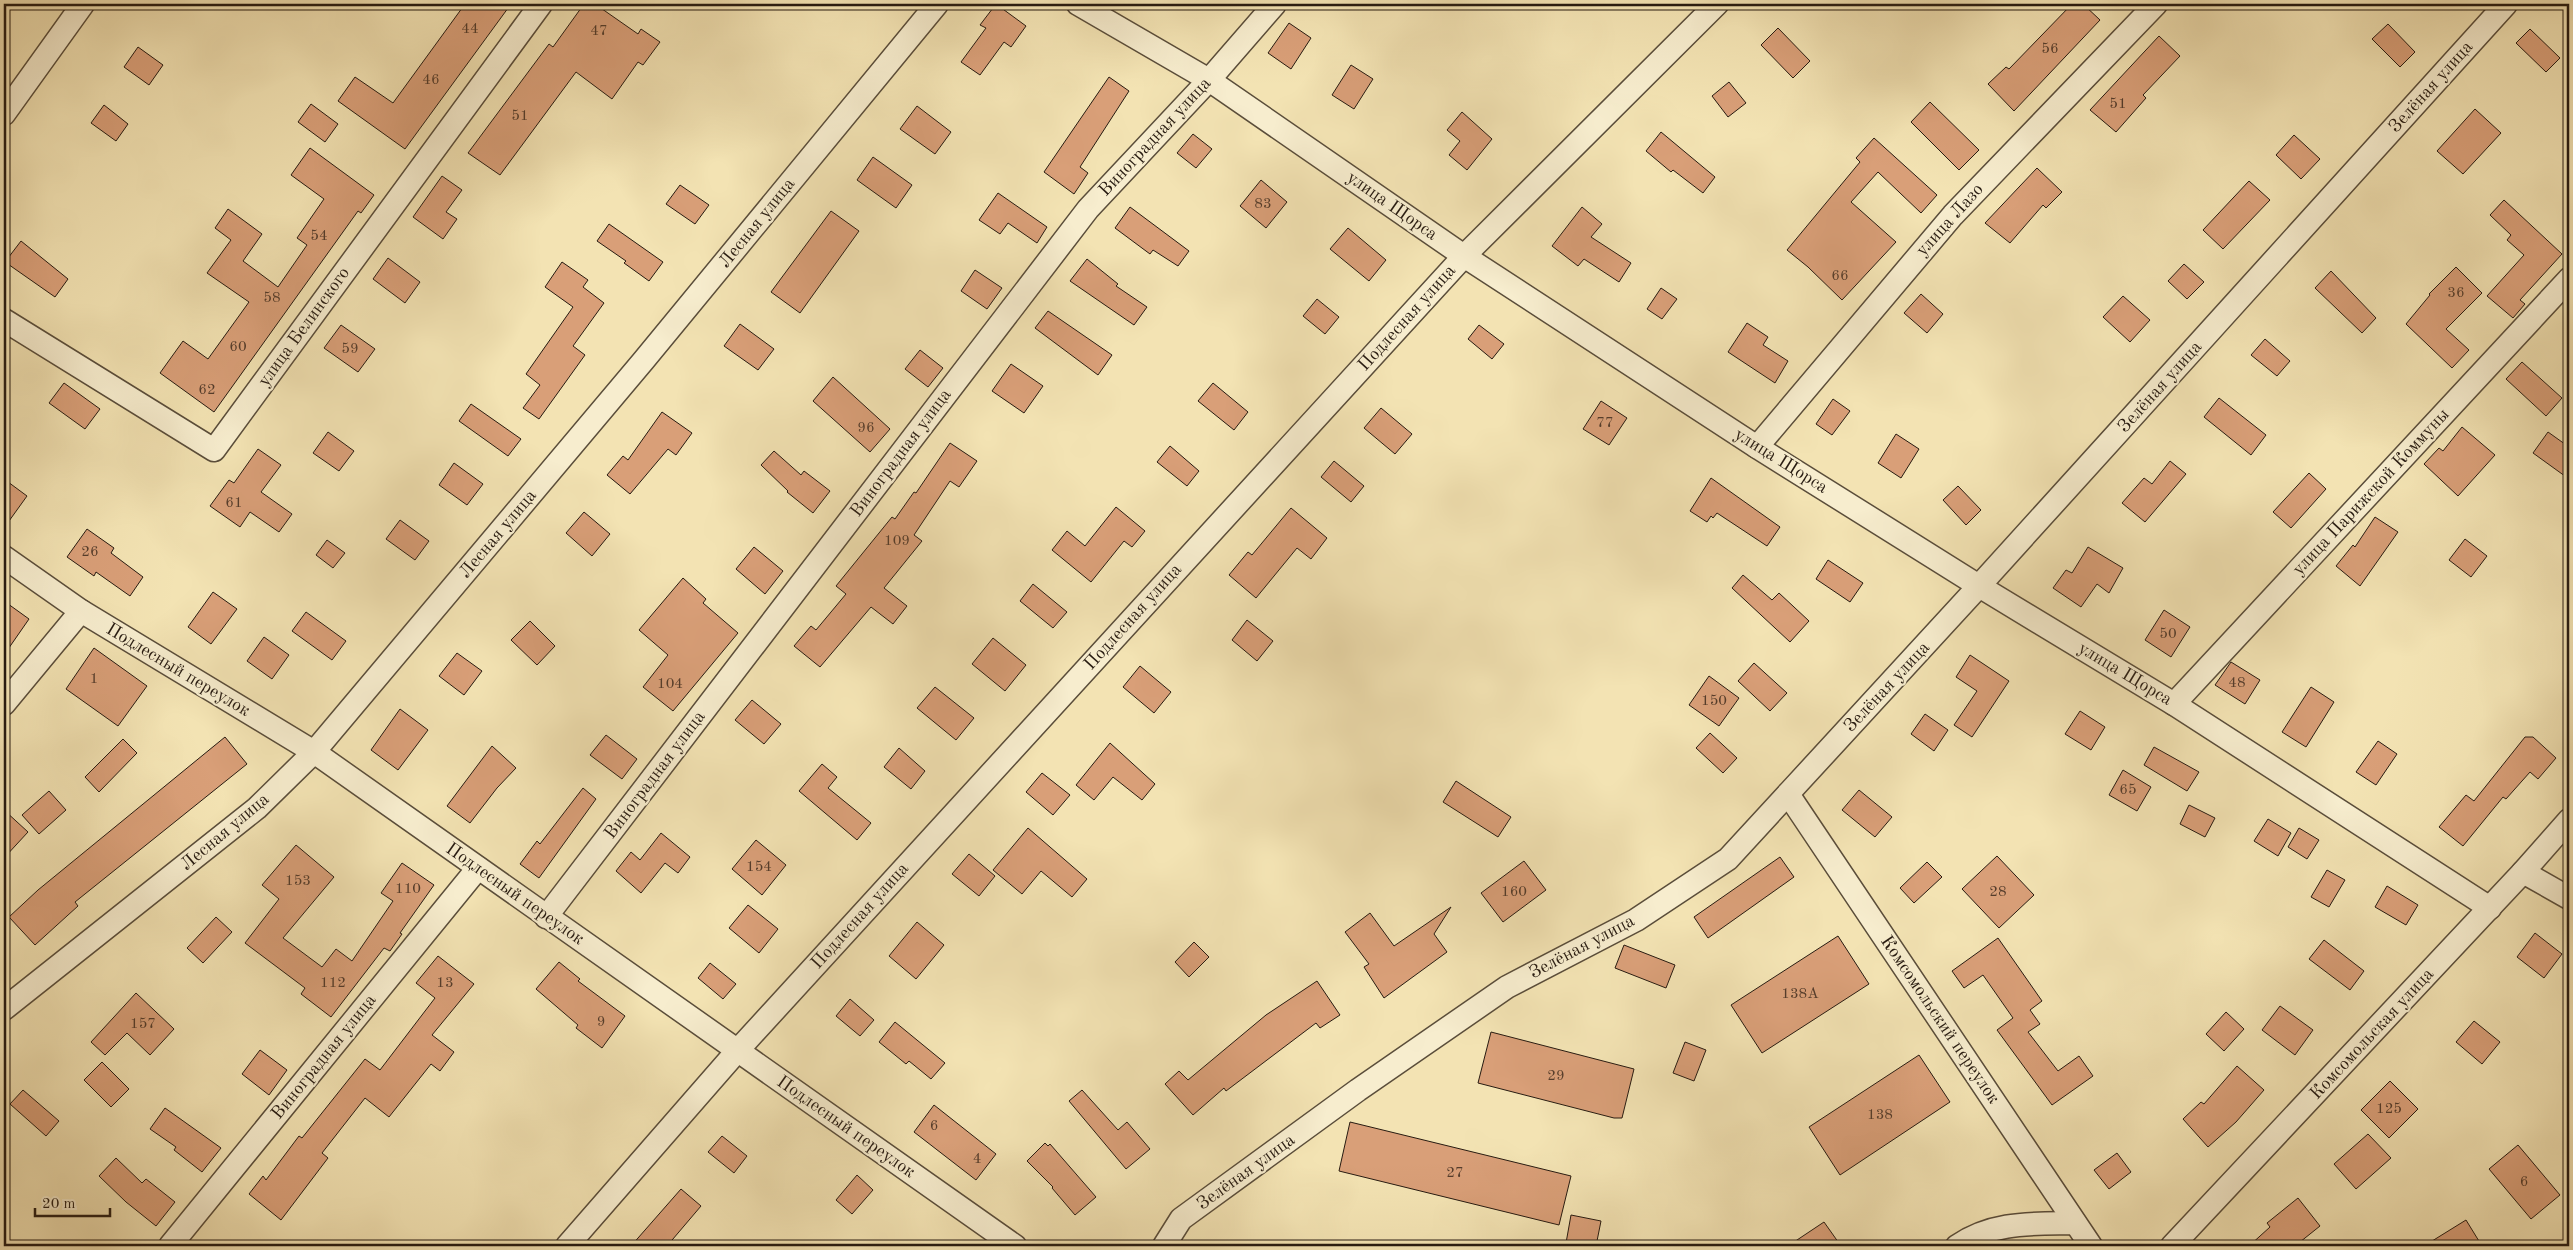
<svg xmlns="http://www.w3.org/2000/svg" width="2573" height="1250" font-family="'Old Standard TT',serif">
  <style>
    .building { fill: #d99f78; stroke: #271b11 }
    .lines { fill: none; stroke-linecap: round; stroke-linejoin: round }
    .minor-casing { stroke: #5a4d3a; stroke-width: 25 }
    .minor { stroke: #f7edce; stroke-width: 22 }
    .labels { text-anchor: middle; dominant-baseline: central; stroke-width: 4.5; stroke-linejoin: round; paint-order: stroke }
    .number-label { font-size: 15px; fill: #543c2b }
    .street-label { font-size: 18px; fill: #271b11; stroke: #f7edce }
  </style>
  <rect width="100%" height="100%" fill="#f3e3b3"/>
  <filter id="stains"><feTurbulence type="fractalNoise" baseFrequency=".004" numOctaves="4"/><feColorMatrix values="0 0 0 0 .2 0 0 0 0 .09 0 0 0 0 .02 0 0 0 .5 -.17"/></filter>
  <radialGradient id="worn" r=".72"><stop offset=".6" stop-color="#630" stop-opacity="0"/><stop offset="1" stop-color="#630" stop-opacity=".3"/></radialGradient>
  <g class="building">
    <polygon points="465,4 511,4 405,149 338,101 355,77 393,103"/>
    <polygon points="584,4 595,4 638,34 641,29 660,42 643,65 638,62 612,99 576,72 500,175 468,153 549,44 553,47"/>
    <polygon points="996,4 1026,26 1011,47 1004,42 980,75 961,62 986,28 980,25"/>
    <polygon points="2072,4 2083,4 2100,20 2014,111 1988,84 2006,67 2009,69"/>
    <polygon points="1289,23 1311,38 1291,69 1268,53"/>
    <polygon points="2388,24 2415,52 2400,67 2372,39"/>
    <polygon points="1778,28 1810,61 1793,78 1761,45"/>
    <polygon points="2530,29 2560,58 2546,72 2516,43"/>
    <polygon points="2159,36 2180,56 2143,95 2146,98 2116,132 2090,110"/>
    <polygon points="138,47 163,65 149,85 124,67"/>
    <polygon points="1351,65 1373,79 1354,109 1332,95"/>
    <polygon points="1109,77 1129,91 1080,167 1088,173 1074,194 1044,172"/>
    <polygon points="1729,82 1746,103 1728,117 1712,96"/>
    <polygon points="1930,102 1979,150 1959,170 1911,122"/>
    <polygon points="311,104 338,124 325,142 298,122"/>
    <polygon points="104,105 128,124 116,141 91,123"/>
    <polygon points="917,106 951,132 935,154 900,129"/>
    <polygon points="2475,109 2501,133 2463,174 2437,151"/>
    <polygon points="1462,112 1492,139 1467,170 1449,155 1460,141 1447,130"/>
    <polygon points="1661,132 1715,177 1703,193 1673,170 1671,172 1646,151"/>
    <polygon points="1193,134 1212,149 1196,168 1177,153"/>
    <polygon points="2294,135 2320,159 2301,179 2276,155"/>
    <polygon points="1874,138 1937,195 1921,213 1878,172 1851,202 1896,242 1842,300 1808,267 1787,250 1860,162 1856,158"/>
    <polygon points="310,148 374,195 361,213 358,211 214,412 160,373 183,341 208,359 249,302 207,273 231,240 215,228 228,209 262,234 243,261 278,287 307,245 297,238 324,199 291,175"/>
    <polygon points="873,157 912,185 896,208 857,180"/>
    <polygon points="2037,168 2062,192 2046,208 2043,205 2010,243 1985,223"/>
    <polygon points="442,176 462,190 446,212 457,219 443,239 413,217"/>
    <polygon points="1261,180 1287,202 1266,228 1240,206"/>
    <polygon points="2249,181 2270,200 2223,249 2203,230"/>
    <polygon points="680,185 709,205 695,224 666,204"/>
    <polygon points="998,193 1047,227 1037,243 1008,223 1000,234 979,220"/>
    <polygon points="2504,200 2562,254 2520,300 2525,304 2513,318 2487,296 2524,255 2507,240 2511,235 2490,215"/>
    <polygon points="1130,207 1189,251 1178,266 1153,250 1150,254 1115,228"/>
    <polygon points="1582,207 1602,224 1591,237 1631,263 1619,282 1584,259 1578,266 1552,246"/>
    <polygon points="831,211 859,231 800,313 771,292"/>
    <polygon points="609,224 663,262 649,281 624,263 626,261 597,241"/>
    <polygon points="1348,228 1386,260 1369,281 1330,249"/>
    <polygon points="21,241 68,279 55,297 5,262"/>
    <polygon points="388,258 420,282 405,303 373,279"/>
    <polygon points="1087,259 1118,284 1116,286 1147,307 1134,325 1070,281"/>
    <polygon points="562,262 588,280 583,287 604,303 573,346 585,355 539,419 523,408 540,385 526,374 573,307 545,287"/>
    <polygon points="2184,264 2204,282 2187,299 2168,281"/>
    <polygon points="2456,267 2482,293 2446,329 2469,350 2452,368 2406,324 2430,295 2429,294"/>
    <polygon points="975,270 1002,288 987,309 961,291"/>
    <polygon points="2331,271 2376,318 2362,333 2315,288"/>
    <polygon points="1661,288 1677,299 1662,319 1647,309"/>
    <polygon points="1921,294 1943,314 1927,333 1904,313"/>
    <polygon points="2123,296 2150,320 2130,342 2103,317"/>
    <polygon points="1317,299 1339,317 1325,334 1303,316"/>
    <polygon points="1048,311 1112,355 1098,375 1035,328"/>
    <polygon points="1747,323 1768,337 1763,345 1788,361 1775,383 1728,352"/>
    <polygon points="740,324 774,349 758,370 724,346"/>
    <polygon points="341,325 375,349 358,372 324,348"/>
    <polygon points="1479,325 1504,344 1492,359 1468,339"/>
    <polygon points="2265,339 2290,361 2277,376 2251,355"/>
    <polygon points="920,350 943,368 928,387 905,369"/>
    <polygon points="2522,362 2562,398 2546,416 2506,379"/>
    <polygon points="1011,364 1043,386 1024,413 992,391"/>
    <polygon points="833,377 890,429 870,452 813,401"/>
    <polygon points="64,383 100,409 85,429 49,403"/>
    <polygon points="1213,383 1248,412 1234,430 1198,401"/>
    <polygon points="2219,398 2266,435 2251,455 2204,417"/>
    <polygon points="1833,399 1850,411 1832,435 1816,424"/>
    <polygon points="1601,401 1627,418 1609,445 1583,429"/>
    <polygon points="471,404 521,439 508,456 459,421"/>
    <polygon points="1381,408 1412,434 1395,454 1364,428"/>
    <polygon points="662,412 692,433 676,455 668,449 630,494 607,475 623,456 628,460"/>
    <polygon points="2462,427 2495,455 2458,496 2424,464 2439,448 2443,451"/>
    <polygon points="328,432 354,451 339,471 313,453"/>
    <polygon points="2548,432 2569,447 2569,479 2533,453"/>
    <polygon points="1896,434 1919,449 1901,478 1878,463"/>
    <polygon points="950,443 977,461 959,487 950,481 914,535 922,541 884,588 907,606 893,624 871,607 820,667 794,646 811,626 816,630 846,594 836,586 892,517 895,519 914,492 916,493"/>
    <polygon points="1170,446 1199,471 1187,486 1157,462"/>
    <polygon points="258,449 281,465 261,492 292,514 279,532 250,512 240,527 210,506 229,480 234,483"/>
    <polygon points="774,451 801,475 804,471 830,491 813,513 787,492 788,491 761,465"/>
    <polygon points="1334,461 1364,486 1351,502 1321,477"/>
    <polygon points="2170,461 2186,474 2145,522 2122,503 2144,478 2152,484"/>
    <polygon points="454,463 483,484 467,505 439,485"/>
    <polygon points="2309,473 2326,489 2291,528 2273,512"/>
    <polygon points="1711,478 1780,527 1767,546 1717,513 1713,518 1711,516 1707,522 1690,511"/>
    <polygon points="4,479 27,496 4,528"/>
    <polygon points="1958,486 1981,510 1966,525 1943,500"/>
    <polygon points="1116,507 1145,531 1132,547 1124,541 1091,582 1052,550 1067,531 1085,546"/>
    <polygon points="1291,508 1327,538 1311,559 1297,548 1256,598 1229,575 1248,552 1252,555"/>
    <polygon points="584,512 610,534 592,556 566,533"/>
    <polygon points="2375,517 2398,532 2360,586 2336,566 2353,545 2355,547"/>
    <polygon points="400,520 429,541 415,560 386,539"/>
    <polygon points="87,529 114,548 111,553 143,577 130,596 96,572 94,576 67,557"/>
    <polygon points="2465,539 2487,556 2471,577 2449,560"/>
    <polygon points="327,540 345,553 333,568 316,555"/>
    <polygon points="754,547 783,571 765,594 736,569"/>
    <polygon points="2088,547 2123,568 2109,593 2097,584 2081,607 2053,588 2066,570 2072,573"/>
    <polygon points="1828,560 1863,583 1850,602 1816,579"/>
    <polygon points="1743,575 1772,600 1779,593 1809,621 1790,642 1732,588"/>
    <polygon points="683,578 706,599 703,603 738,633 673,711 643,687 668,655 639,630"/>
    <polygon points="1033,584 1067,612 1053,628 1020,601"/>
    <polygon points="213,592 237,609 211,644 188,627"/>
    <polygon points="4,601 29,619 4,655"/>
    <polygon points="2164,610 2190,627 2171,657 2145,640"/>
    <polygon points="306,612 346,641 332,660 292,631"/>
    <polygon points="1247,620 1273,641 1257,661 1232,640"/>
    <polygon points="530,621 555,646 537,665 511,640"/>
    <polygon points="264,637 289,655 272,679 247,661"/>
    <polygon points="993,638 1026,665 1005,691 972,664"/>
    <polygon points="94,648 147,686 118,726 66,689"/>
    <polygon points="457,653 482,671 464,695 439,676"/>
    <polygon points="1970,655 2009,681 1972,737 1954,725 1977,691 1956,677"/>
    <polygon points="2231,662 2260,680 2245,704 2215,685"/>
    <polygon points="1754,663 1787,693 1770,711 1738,681"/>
    <polygon points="1140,666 1171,692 1154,713 1123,687"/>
    <polygon points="1709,676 1739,698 1719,726 1689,705"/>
    <polygon points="935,687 974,718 956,740 917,708"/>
    <polygon points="2311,687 2334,702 2306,747 2282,732"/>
    <polygon points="752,700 781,724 764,744 735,720"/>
    <polygon points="400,709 428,730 398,770 371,750"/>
    <polygon points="2080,711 2105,727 2091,750 2065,734"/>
    <polygon points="1925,714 1948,730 1934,751 1911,734"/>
    <polygon points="1710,733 1737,758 1723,773 1696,748"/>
    <polygon points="606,735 637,759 622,779 590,755"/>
    <polygon points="225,737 247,764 75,902 78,906 35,945 9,917 38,890"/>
    <polygon points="2525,737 2533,737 2556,758 2538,779 2530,772 2506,799 2503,797 2463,846 2439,827 2466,795 2474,801"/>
    <polygon points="123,739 137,753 99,792 85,777"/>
    <polygon points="2378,741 2397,754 2376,785 2356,772"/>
    <polygon points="1110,743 1155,784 1142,800 1113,777 1094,800 1076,785"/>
    <polygon points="492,746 516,768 497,788 470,823 447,806"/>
    <polygon points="2154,747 2199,772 2187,791 2144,765"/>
    <polygon points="899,748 925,771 911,789 884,767"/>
    <polygon points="822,764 837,777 828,788 871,823 857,840 799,791"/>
    <polygon points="2123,770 2151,787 2137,811 2109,795"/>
    <polygon points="1042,773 1070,795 1053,815 1026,792"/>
    <polygon points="1456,781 1511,817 1498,837 1443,802"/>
    <polygon points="583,788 596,799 539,878 520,864 537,841 540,844"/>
    <polygon points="1859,790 1892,817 1875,837 1842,810"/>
    <polygon points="49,791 66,810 39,834 22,815"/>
    <polygon points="2189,805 2215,818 2205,837 2180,824"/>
    <polygon points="4,810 28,832 4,858"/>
    <polygon points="2268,819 2291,833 2278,856 2254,841"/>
    <polygon points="1028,828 1087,879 1072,897 1041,871 1022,894 993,870"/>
    <polygon points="2299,828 2319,840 2307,859 2288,847"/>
    <polygon points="661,833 690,857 678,873 665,863 641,893 616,871 631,852 640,860"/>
    <polygon points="756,840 786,865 762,895 732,869"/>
    <polygon points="296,845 334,877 283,938 322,967 336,949 352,961 393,901 381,893 402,863 434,885 400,933 402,934 390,951 384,948 331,1017 301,994 305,988 245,943 279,899 262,885"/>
    <polygon points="969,854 995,876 979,896 952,874"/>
    <polygon points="1997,856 2034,895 1999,928 1962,889"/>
    <polygon points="1780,857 1794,877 1708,938 1694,917"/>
    <polygon points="1524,861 1546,890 1503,922 1481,893"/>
    <polygon points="1927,862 1942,877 1914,903 1900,888"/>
    <polygon points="2327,870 2345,880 2329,907 2311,897"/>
    <polygon points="2387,886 2418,905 2406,925 2375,907"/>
    <polygon points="748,905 778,929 759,953 729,928"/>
    <polygon points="1451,907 1434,934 1447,952 1384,998 1364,967 1369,964 1345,932 1370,913 1394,946"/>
    <polygon points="216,917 232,932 203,963 187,948"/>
    <polygon points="917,922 944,945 916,979 889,956"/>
    <polygon points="2535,933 2562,954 2544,978 2517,957"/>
    <polygon points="1838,936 1869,984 1762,1053 1731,1005"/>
    <polygon points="1998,938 2042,1001 2030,1010 2040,1024 2028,1032 2058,1071 2079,1056 2093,1076 2052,1105 1997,1030 2013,1018 1983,975 1964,988 1952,971"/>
    <polygon points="2324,940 2364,971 2350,990 2309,959"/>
    <polygon points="1194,942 1209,957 1189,977 1175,962"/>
    <polygon points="1624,945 1675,965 1666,988 1615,968"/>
    <polygon points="438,956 474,984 432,1035 454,1052 440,1071 431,1064 389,1117 365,1098 322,1153 328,1158 281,1220 249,1194 263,1176 266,1180 299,1136 302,1138 365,1059 380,1070 435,998 416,983"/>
    <polygon points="559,962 580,979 578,981 625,1016 602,1048 576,1028 578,1025 536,989"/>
    <polygon points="710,963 736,984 723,999 698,978"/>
    <polygon points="1317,981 1340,1015 1320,1028 1316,1023 1226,1091 1224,1088 1193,1115 1165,1084 1179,1071 1188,1080 1266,1015"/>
    <polygon points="136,993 174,1029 150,1055 127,1033 105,1055 91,1042"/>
    <polygon points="850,999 874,1020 860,1036 836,1016"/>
    <polygon points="2280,1006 2313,1030 2295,1055 2262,1030"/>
    <polygon points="2226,1012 2244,1029 2224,1051 2206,1034"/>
    <polygon points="2474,1021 2500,1042 2482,1064 2456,1042"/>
    <polygon points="895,1022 945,1063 931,1079 909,1061 906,1064 879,1042"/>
    <polygon points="1491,1032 1634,1069 1622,1118 1614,1118 1478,1083"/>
    <polygon points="1685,1042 1706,1050 1694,1081 1673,1073"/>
    <polygon points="260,1050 287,1070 269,1095 242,1074"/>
    <polygon points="1919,1055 1950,1102 1840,1175 1809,1127"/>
    <polygon points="102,1062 129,1089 111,1107 84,1080"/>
    <polygon points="2237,1066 2264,1090 2236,1122 2208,1147 2183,1119 2201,1102 2204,1104"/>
    <polygon points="2390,1081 2418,1109 2389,1138 2361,1110"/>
    <polygon points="23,1090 59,1121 46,1136 10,1104"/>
    <polygon points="1082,1090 1118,1130 1127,1122 1150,1149 1126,1169 1069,1101"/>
    <polygon points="934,1105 996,1154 976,1180 914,1132"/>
    <polygon points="165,1108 221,1148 202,1172 174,1150 176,1147 150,1129"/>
    <polygon points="1350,1122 1571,1176 1559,1225 1339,1171"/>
    <polygon points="2368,1134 2391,1158 2356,1189 2334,1164"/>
    <polygon points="722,1136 747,1156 734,1173 708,1152"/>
    <polygon points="1045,1143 1048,1146 1050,1144 1096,1197 1075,1215 1052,1188 1053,1187 1027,1161"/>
    <polygon points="2518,1145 2560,1195 2531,1219 2489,1169"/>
    <polygon points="2117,1153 2131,1172 2109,1189 2094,1170"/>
    <polygon points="116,1158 142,1183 146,1179 175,1202 156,1226 126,1202 99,1176"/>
    <polygon points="857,1175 873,1190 852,1214 836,1200"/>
    <polygon points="681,1189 701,1206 667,1246 631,1246"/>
    <polygon points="2298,1198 2320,1226 2295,1246 2249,1246 2270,1227 2267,1223"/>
    <polygon points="1571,1215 1601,1221 1596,1246 1566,1243"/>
    <polygon points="2466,1220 2482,1246 2424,1246"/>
    <polygon points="1824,1222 1841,1246 1788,1246"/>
  </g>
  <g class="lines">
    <defs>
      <g id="minor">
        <polyline points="1078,4 1209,80 1464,256 1757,447 1979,586 2174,704 2490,908"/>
        <polyline points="4,114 83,4"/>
        <polyline points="4,320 214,450 541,4"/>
        <polyline points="1757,447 1953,215 2156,4"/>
        <polyline points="4,557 81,611 314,752 1015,1246"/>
        <polyline points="4,704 81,611"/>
        <polyline points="2174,704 2569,279"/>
        <polyline points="1788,794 2091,1246"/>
        <polyline points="2523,872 2569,898"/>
        <polyline points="546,917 1088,209 1209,80 1275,4"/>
        <polyline points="4,1009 257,808 314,752 644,360 937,4"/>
        <polyline points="170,1246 478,868"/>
        <polyline points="567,1246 738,1050 1464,256 1717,4"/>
        <polyline points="1164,1246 1181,1219 1358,1090 1507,987 1636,920 1728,859 1979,586 2506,4"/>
        <path d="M1957,1246C1994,1221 2032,1224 2075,1223"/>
        <polyline points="2172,1246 2523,872 2569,820"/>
      </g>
    </defs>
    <use href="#minor" class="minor-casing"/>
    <use href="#minor" class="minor"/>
  </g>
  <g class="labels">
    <g class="number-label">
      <text x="470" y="29">44</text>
      <text x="599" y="31">47</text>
      <text x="2050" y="49">56</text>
      <text x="431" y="80">46</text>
      <text x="2118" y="104">51</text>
      <text x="520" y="116">51</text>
      <text x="1263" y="204">83</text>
      <text x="319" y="236">54</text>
      <text x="1840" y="276">66</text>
      <text x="2456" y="293">36</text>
      <text x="272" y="298">58</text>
      <text x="238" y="347">60</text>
      <text x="350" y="349">59</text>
      <text x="207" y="390">62</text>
      <text x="1605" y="423">77</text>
      <text x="866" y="428">96</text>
      <text x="234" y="503">61</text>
      <text x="897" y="541">109</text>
      <text x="90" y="552">26</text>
      <text x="2168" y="634">50</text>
      <text x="94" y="679">1</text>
      <text x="2237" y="683">48</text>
      <text x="670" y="684">104</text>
      <text x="1714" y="701">150</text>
      <text x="2128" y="790">65</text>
      <text x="759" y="867">154</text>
      <text x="298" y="881">153</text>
      <text x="408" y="889">110</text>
      <text x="1514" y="892">160</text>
      <text x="1998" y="892">28</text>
      <text x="333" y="983">112</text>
      <text x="445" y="983">13</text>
      <text x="1800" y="994">138А</text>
      <text x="601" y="1022">9</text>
      <text x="143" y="1024">157</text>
      <text x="1556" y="1076">29</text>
      <text x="2389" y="1109">125</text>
      <text x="1880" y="1115">138</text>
      <text x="934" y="1126">6</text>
      <text x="977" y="1159">4</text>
      <text x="1455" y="1173">27</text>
      <text x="2524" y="1182">6</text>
    </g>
    <g class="street-label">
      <text transform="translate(2431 87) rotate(-48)">Зелёная улица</text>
      <text transform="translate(1155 137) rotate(-47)">Виноградная улица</text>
      <text transform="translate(1392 206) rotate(35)">улица Щорса</text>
      <text transform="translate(1950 220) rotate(-48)">улица Лазо</text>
      <text transform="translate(757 223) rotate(-51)">Лесная улица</text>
      <text transform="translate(1407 318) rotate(-48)">Подлесная улица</text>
      <text transform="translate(304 327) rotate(-54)">улица Белинского</text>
      <text transform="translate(2160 387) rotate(-48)">Зелёная улица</text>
      <text transform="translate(901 453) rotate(-53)">Виноградная улица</text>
      <text transform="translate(1781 461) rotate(32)">улица Щорса</text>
      <text transform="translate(2371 492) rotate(-47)">улица Парижской Коммуны</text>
      <text transform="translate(498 534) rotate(-50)">Лесная улица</text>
      <text transform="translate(1133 617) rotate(-48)">Подлесная улица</text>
      <text transform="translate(178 670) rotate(31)">Подлесный переулок</text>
      <text transform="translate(2125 674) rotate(31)">улица Щорса</text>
      <text transform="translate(1887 687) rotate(-47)">Зелёная улица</text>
      <text transform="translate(655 775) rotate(-53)">Виноградная улица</text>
      <text transform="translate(225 832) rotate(-40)">Лесная улица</text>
      <text transform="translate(515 894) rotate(35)">Подлесный переулок</text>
      <text transform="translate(860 916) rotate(-48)">Подлесная улица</text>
      <text transform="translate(1582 947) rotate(-28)">Зелёная улица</text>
      <text transform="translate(1940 1020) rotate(56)">Комсомольский переулок</text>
      <text transform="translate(2372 1034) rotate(-47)">Комсомольская улица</text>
      <text transform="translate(324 1057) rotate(-51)">Виноградная улица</text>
      <text transform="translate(846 1127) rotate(35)">Подлесный переулок</text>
      <text transform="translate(1246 1172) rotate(-36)">Зелёная улица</text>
    </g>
  </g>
  <rect width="2573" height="1250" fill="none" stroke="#f3e3b3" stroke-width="20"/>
  <rect x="5" y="5" width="2563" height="1240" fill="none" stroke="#271b11" stroke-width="2.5"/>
  <rect x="10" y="10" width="2553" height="1230" fill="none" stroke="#271b11"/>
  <path d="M35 1208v8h75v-8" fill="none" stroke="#271b11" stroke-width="2.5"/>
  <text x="42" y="1208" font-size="15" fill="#271b11" stroke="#f7edce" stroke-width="4" paint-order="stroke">20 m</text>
  <rect width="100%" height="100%" filter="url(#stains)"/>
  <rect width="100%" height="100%" fill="url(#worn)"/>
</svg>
